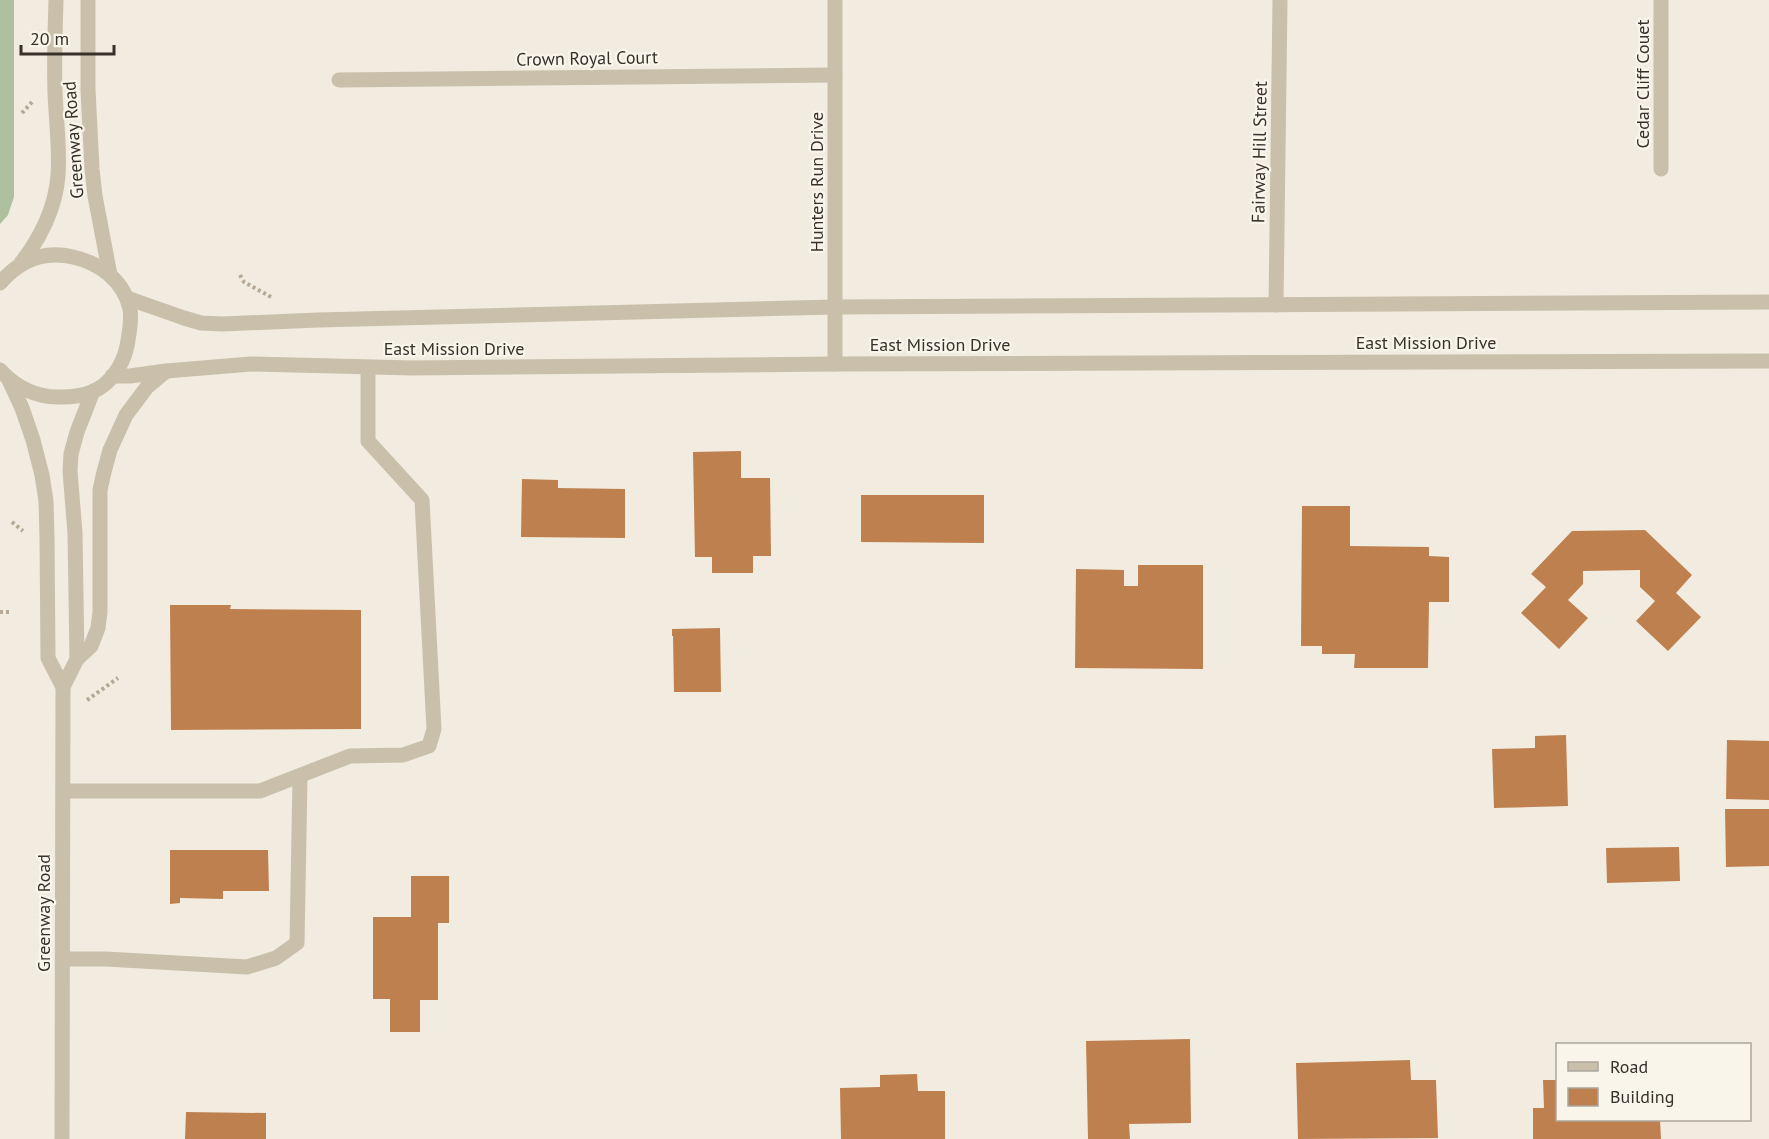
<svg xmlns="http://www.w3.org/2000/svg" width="1769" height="1139" font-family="'PT Sans',sans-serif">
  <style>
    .green { fill: #aec09f }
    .building { fill: #bf804f }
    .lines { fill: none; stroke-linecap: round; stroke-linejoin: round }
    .path { stroke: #b5a995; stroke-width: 4; stroke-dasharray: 3 3; stroke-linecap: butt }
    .minor { stroke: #c9bfab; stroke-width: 15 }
    .labels { text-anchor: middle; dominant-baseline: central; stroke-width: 4.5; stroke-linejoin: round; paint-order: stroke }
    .street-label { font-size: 18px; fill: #37312a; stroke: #f9f5eb }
  </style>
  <rect width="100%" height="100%" fill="#f1ecdf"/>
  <polygon class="green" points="0,0 14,0 14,197 8,215 0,224"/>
  <g class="building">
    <polygon points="741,451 741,478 770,478 771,556 753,556 753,573 712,573 712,557 695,557 693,452"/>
    <polygon points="522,479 558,480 558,488 625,489 625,538 521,537"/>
    <polygon points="861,495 984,495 984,543 861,542"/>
    <polygon points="1302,506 1350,506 1350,546 1429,547 1429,556 1449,557 1449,602 1429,602 1428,668 1354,668 1355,654 1322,654 1322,646 1301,646"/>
    <polygon points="1645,530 1692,575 1676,593 1701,617 1668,651 1636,621 1655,601 1640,587 1640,570 1583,571 1583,584 1568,600 1588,618 1559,649 1521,613 1546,587 1531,574 1572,531"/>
    <polygon points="1138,565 1203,565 1203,669 1075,668 1076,569 1124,570 1124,586 1138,586"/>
    <polygon points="170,605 231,605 230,609 361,610 361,729 171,730"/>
    <polygon points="720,628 721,692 674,692 673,636 672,636 672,629"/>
    <polygon points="1566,735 1568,806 1494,808 1492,749 1535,748 1535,736"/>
    <polygon points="1727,740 1769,741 1769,800 1726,799"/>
    <polygon points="1725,809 1769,809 1769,866 1726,867"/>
    <polygon points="1679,847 1680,881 1607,883 1606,848"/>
    <polygon points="170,850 268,850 269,891 223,891 223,899 180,898 180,903 170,904"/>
    <polygon points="411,876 449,876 449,923 438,923 438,1000 420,1000 420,1032 390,1032 390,999 373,999 373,917 411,917"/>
    <polygon points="1190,1039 1191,1123 1129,1124 1130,1139 1088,1139 1086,1041"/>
    <polygon points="1410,1060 1411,1080 1436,1080 1438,1138 1298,1139 1296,1063"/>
    <polygon points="917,1074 918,1091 945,1091 945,1139 841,1139 840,1088 880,1087 880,1075"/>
    <polygon points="1543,1080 1558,1080 1558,1120 1660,1120 1661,1139 1533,1139 1533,1108 1544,1108"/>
    <polygon points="186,1112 266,1113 266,1139 185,1139"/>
  </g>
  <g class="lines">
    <g class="path">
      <polyline points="22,113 32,102"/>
      <polyline points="240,275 244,282 271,297"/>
      <polyline points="12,522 23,531"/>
      <polyline points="0,612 12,612"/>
      <polyline points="87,700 118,678"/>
    </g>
    <g class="minor">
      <polyline points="88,0 88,90 92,169 95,196 110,275"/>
      <polyline points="835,0 835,364"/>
      <polyline points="1661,0 1661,169"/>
      <polyline points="339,80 835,75"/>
      <path d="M21,263C40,239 56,207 58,175C60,148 56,120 55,92C54,62 55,31 56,0"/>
      <path d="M0,283C19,261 43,250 73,257C100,263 124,281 130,309C132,321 129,334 127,346C123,365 111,384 92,392C82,396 71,397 61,397C37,398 15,387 0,370"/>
      <polyline points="127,298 184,318 201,323 223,324 318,320 835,307 1769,302"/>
      <polyline points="1276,305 1280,0"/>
      <polyline points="112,376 130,376 166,371 251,364 413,368 835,364 1769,361"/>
      <polyline points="9,380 22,408 33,440 42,475 46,501 47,537 48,658 63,687 62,1139"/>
      <polyline points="77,659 91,646 98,628 100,612 100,490 104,472 110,450 126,415 147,387 165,372"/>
      <polyline points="63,687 77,659 75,533 70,471 71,454 77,432 93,391"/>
      <polyline points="63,791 260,791 350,756 403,755 429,746 434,729 422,500 368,441 368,368"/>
      <polyline points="63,959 106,959 247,967 276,958 297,943 300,777"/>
    </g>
  </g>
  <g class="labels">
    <g class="street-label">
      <text transform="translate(587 58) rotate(-1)">Crown Royal Court</text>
      <text transform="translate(1642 84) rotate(-90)">Cedar Cliff Couet</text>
      <text transform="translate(73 140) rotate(-94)">Greenway Road</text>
      <text transform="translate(1259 152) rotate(-89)">Fairway Hill Street</text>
      <text transform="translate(816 182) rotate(-90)">Hunters Run Drive</text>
      <text x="1426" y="342">East Mission Drive</text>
      <text x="940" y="344">East Mission Drive</text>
      <text x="454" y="348">East Mission Drive</text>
      <text transform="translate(43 913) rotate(-90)">Greenway Road</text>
    </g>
  </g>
  <rect x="1556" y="1043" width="195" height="78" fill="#f9f5eb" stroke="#aba79e" stroke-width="1.5"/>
  <rect x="1568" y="1062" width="30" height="9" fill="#c9bfab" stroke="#aba79e" stroke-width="1.5"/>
  <text x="1610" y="1073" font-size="18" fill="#37312a">Road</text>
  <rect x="1568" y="1088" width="30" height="18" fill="#bf804f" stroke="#aba79e" stroke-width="1.5"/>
  <text x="1610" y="1103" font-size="18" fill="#37312a">Building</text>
  <path d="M21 45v9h93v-9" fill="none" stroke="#37312a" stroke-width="3"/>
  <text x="30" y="45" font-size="18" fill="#37312a" stroke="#f9f5eb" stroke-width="4.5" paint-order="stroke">20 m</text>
</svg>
